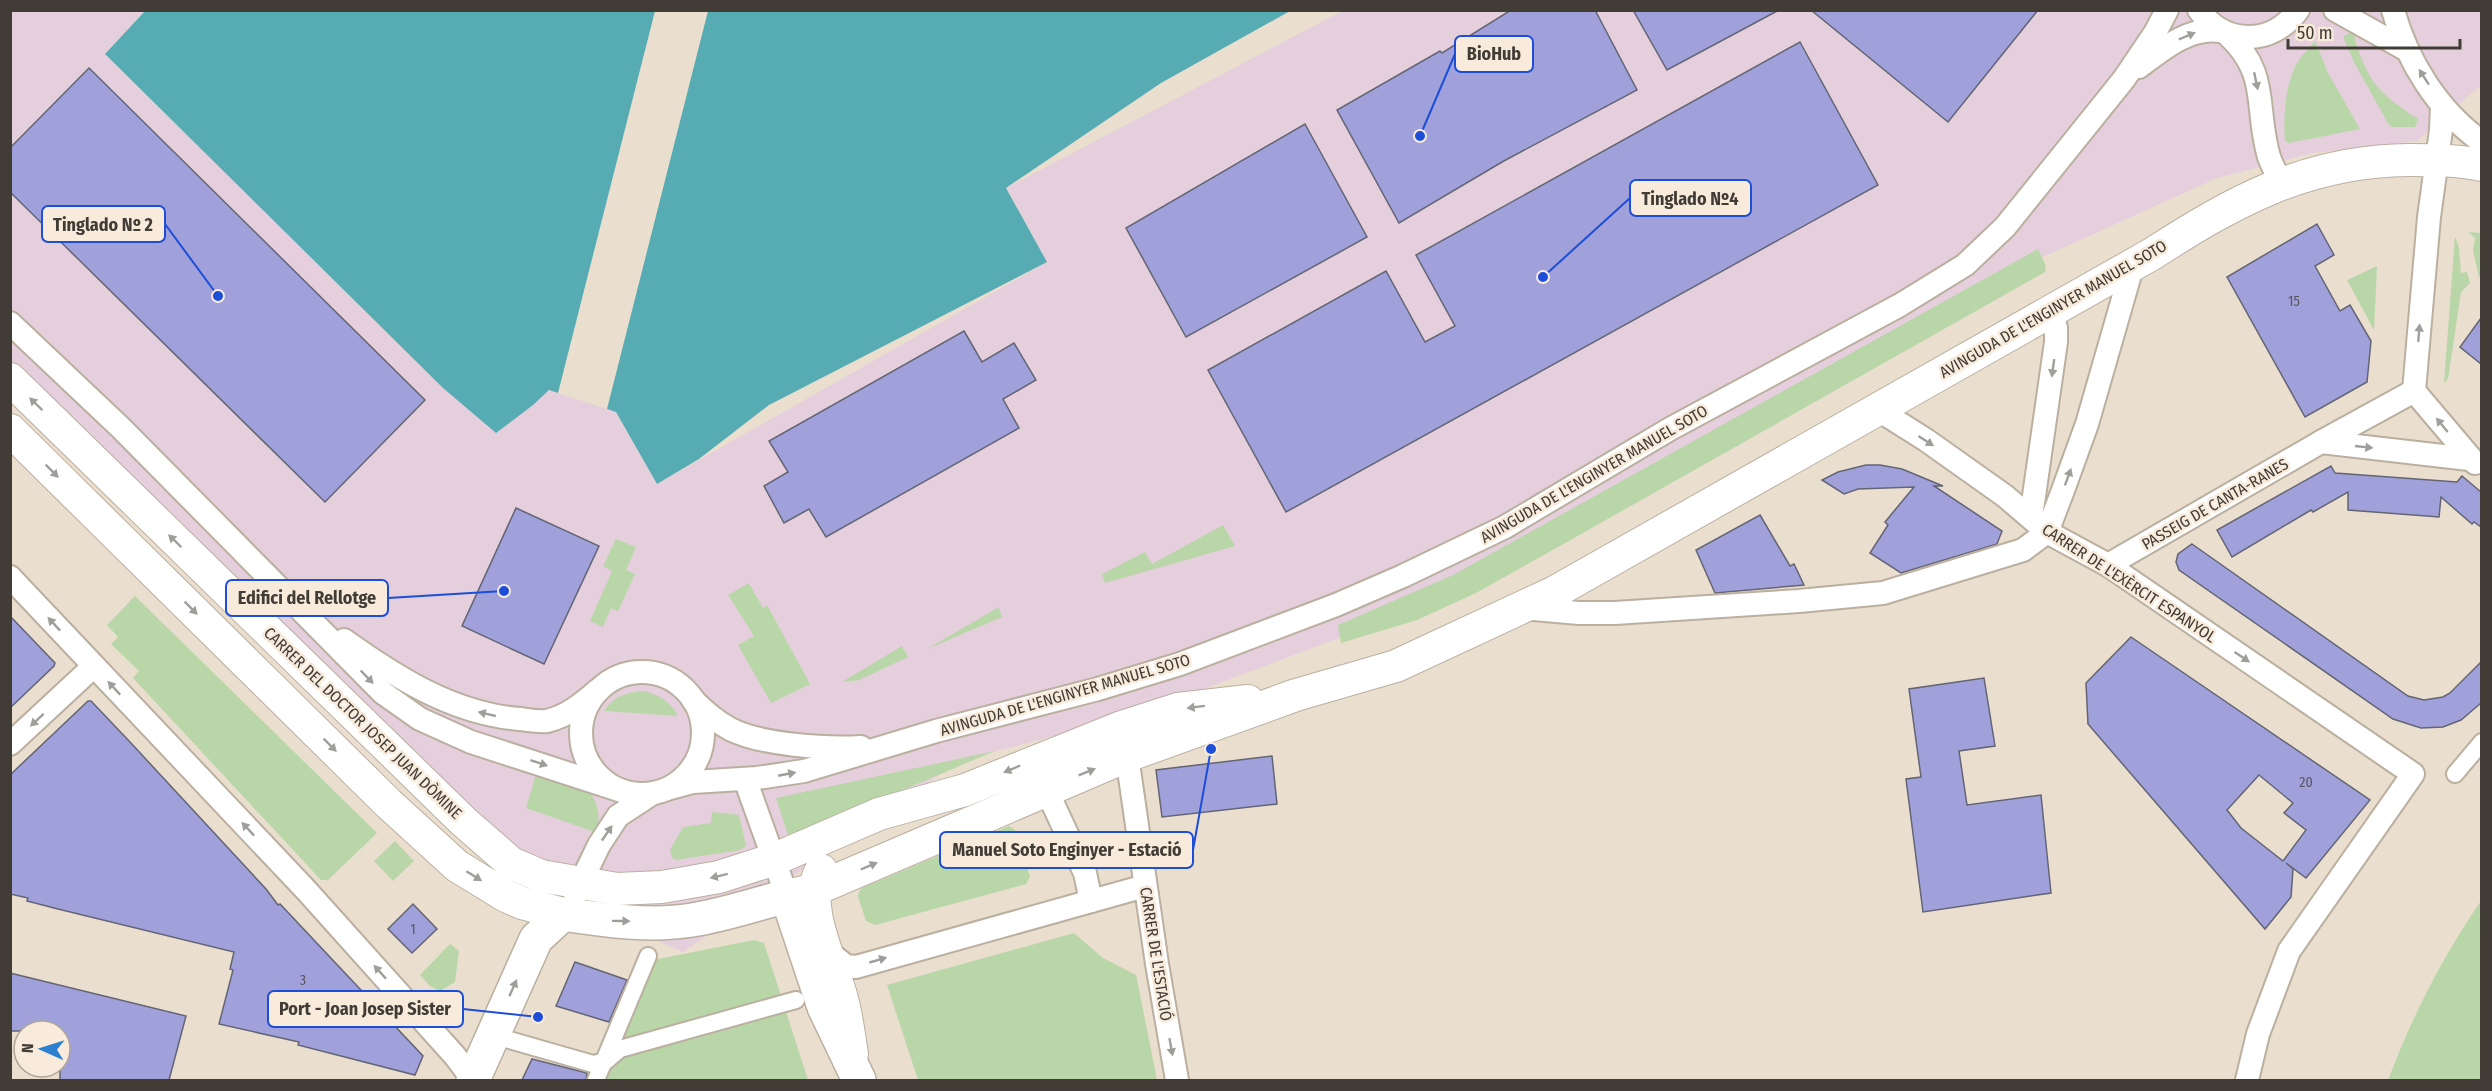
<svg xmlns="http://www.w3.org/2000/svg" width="2492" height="1091" font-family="'Fira Sans Condensed',sans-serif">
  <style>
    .industrial { fill: #e5cfdc }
    .green { fill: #b9d6a9 }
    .water { fill: #57acb4 }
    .building { fill: #a0a1db; stroke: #636474; stroke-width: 1.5; fill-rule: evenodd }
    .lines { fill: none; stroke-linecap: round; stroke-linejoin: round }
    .pedestrian-casing { stroke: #bbafa0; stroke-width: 20 }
    .minor-casing { stroke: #bbafa0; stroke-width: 26 }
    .secondary-casing { stroke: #bbafa0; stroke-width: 34 }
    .primary-casing { stroke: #bbafa0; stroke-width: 36 }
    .pedestrian { stroke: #fff; stroke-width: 16 }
    .minor { stroke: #fff; stroke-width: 22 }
    .secondary { stroke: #fff; stroke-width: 32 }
    .primary { stroke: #fff; stroke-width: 33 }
    .oneway { fill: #a09e9a }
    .labels { text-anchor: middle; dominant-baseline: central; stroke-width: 5; stroke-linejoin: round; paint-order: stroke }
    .number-label { font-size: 14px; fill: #59555f }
    .street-label { font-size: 16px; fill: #413c36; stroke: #f8ebdb }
    .leader { fill: none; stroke: #1d4ed8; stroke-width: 2 }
    .callout-dot { fill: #1d4ed8; stroke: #f8ebdb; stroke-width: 2 }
    .callout { fill: #f8ebdb; stroke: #1d4ed8; stroke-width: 2 }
    .callout-label { font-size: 18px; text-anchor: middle; font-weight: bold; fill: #413c36 }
  </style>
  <rect width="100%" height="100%" fill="#eadece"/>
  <polygon class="industrial" points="10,11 145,11 105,54 443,388 496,432 533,405 549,390 616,412 657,484 1047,262 1006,188 1342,11 2481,11 2482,84 2417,141 2313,153 2217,178 2032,262 1411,611 1129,717 961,760 683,952 490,868 334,695 11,374"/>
  <g class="green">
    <path d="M2349,33L2354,35C2362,67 2374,90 2402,108C2408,112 2411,116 2418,118L2415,127H2392L2389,125L2354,62L2343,37Z"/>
    <path d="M2315,41L2328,73L2360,129L2289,143L2285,141C2283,116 2285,86 2297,63C2302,55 2309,48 2315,41Z"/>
    <polygon points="2468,232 2481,233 2481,278 2479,277 2473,250 2475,238"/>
    <polygon points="2455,236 2459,248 2461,273 2467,272 2470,283 2461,292 2448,379 2444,383"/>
    <polygon points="2038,249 2046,266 2045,272 1551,551 1476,593 1417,620 1341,643 1338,625 1453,575"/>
    <polygon points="2377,266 2374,330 2347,280"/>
    <polygon points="1223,525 1235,546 1105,583 1102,574 1145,552 1152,564"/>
    <polygon points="616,539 636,547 626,570 635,574 618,611 611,608 603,627 590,621 612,571 603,566"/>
    <polygon points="749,583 763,608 767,605 810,684 771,703 738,645 754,636 728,595"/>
    <polygon points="135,596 377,833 328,880 321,880 133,678 139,671 111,644 118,637 107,625"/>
    <polygon points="999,607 1002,617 927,649"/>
    <polygon points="902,646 908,657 859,680 842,682"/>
    <path d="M644,691C659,695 670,701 678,716L604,711C613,696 628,692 644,691Z"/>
    <polygon points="995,751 789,838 776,798"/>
    <path d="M536,774L588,789C598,803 602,818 595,832L526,808Z"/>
    <polygon points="712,812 739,815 746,846 740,850 676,860 672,858 670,850 683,827 711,823"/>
    <polygon points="1009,826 1015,830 1030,876 1026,884 875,925 866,921 858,897 859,891 862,888"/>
    <polygon points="395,841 414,861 393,881 374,861"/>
    <path d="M2481,901V1080H2388C2413,1015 2441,959 2481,901Z"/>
    <polygon points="1074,933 1103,958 1136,975 1157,1080 918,1080 887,985"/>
    <polygon points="754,940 764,943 808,1080 605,1080 620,1049 648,961"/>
    <polygon points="450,944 459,951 455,982 440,991 430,986 420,975"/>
  </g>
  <g class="water">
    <polygon points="145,11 655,11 558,393 549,390 533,405 496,433 443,388 105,54"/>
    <polygon points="708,11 708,10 1290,11 1161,83 1006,188 1047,262 769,405 699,459 657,484 616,412 607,409"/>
  </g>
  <g class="building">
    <polygon points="1511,10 1595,10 1637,90 1502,162 1399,223 1337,110 1440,51 1442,53"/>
    <polygon points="1633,10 1779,10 1667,70"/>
    <polygon points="1811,10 2038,10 1948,122"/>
    <polygon points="1800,42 1878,185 1286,512 1208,370 1386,271 1425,342 1455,326 1416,255"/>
    <polygon points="89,68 425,400 325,502 10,192 10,148"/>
    <polygon points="1305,124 1367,237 1186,337 1126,228"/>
    <polygon points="2317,224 2334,255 2315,266 2340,311 2350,305 2371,341 2367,382 2305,417 2227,277"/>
    <polygon points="2481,318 2481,364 2460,347"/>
    <polygon points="964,331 982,362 1014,343 1036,380 1003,399 1019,428 826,537 809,509 784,523 764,486 788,472 769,441"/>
    <polygon points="1866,465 1880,465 1902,469 1943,486 1934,486 2002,531 1997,544 1901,573 1870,553 1888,525 1885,522 1914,487 1858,489 1844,494 1822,480 1838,472"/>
    <polygon points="2331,466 2335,473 2457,482 2462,476 2481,492 2481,527 2474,522 2472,524 2441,497 2439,517 2348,510 2348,492 2313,512 2311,510 2232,557 2217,530"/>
    <polygon points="516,508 599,546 544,664 462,626"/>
    <polygon points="1760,515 1790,566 1794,564 1804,585 1715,593 1696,550"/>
    <polygon points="2192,544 2408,696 2424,700 2443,697 2450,693 2481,662 2481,703 2461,720 2443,727 2421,728 2393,719 2179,570 2176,562 2178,554"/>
    <polygon points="10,616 55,663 54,666 10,708"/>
    <path d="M2131,637L2370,800L2306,878L2286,863L2293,869L2291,897L2265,929L2088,724L2086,683ZM2259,775L2293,803L2284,813L2306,830L2283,861L2241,828L2227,810Z"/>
    <polygon points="1984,678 1995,746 1959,751 1967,805 2041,795 2051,893 1923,912 1906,779 1921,777 1909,689"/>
    <polygon points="88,701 91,701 130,742 266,889 278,905 280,904 423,1056 415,1075 298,1045 299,1042 219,1024 233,970 230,969 234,952 58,909 27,901 28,898 10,894 10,775"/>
    <polygon points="1272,756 1277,804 1162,817 1156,770"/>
    <polygon points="413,904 437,929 412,953 388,929"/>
    <polygon points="575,962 627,980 609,1022 556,1006"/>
    <polygon points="10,973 186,1016 169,1080 60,1080 60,1031 10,1031"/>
    <polygon points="532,1059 587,1073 586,1080 522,1080"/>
  </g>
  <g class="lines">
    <defs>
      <g id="pedestrian">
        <polyline points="2455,774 2482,742"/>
        <polyline points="492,1035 593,1064 606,1061 620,1049 796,1000"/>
        <polyline points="596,1080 648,956"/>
      </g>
      <g id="minor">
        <path d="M2199,10C2225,46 2272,46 2298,10"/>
        <polyline points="2335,10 2405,49"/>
        <path d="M2393,10C2407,61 2438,111 2482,142"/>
        <path d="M2226,33C2271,74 2254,106 2269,157C2272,166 2277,174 2281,182"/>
        <path d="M2139,67C2163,49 2188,27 2220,31"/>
        <polyline points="10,323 121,428 383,693 420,719 471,742 622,791"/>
        <polyline points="2414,391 2429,217 2441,130 2442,106"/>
        <polyline points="2414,391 2475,463"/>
        <polyline points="1877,409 1926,440 2005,496 2047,532 2108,565 2413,774 2289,951 2258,1034 2247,1080"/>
        <polyline points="2321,442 2414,391"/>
        <polyline points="2031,517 2056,342 2056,328 2051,311"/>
        <polyline points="2108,565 2321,442 2469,459"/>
        <polyline points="10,577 306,890 455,1056 473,1080"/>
        <polyline points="1523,608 1579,613 1615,613 1799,601 1883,593 2023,550 2047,532 2062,493 2087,424 2133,264"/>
        <path d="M344,640C397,678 454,714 520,719C528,720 539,722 547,721C568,716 583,703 598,690"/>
        <circle cx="642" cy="733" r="61"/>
        <path d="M693,700C704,711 717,722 730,729C761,745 827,749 861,747"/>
        <polyline points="10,744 94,666"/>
        <polyline points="1127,756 1157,964 1177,1080"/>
        <polyline points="745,779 787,896"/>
        <polyline points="667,789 693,782 757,778 804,771 936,731 1098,689 1180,664 1336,605 1403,576 1505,527 1670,429 1900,305 1965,265 2005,227 2124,79 2155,33 2167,10"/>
        <polyline points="1046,789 1085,873 1091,901"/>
        <polyline points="575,895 599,845 618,816 653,793"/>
        <polyline points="826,950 846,966 856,967 1145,886"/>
      </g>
      <g id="secondary">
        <polyline points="10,379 463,821 511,863 541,876 617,889 662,887 719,877 775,859 879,814 965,790 1119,728 1178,709 1248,701"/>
        <polyline points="10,430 389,804 457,866 506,896 522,903 563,914"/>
        <path d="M821,870C801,906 833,963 842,999C847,1017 849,1036 852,1054"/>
        <path d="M787,896L816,889L1127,756L1296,695L1396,666L1555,592L2152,254C2236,200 2307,161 2409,160C2434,160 2457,160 2482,165"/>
      </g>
      <path id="primary" d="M473,1080L536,939L563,914C604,920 650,927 692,920C724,915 756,904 787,896L824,1007L859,1080"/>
    </defs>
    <use href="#pedestrian" class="pedestrian-casing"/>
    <use href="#minor" class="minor-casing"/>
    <use href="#secondary" class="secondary-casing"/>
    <use href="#primary" class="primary-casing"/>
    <use href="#pedestrian" class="pedestrian"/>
    <use href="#minor" class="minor"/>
    <use href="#secondary" class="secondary"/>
    <use href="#primary" class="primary"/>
  </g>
  <defs><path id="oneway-solid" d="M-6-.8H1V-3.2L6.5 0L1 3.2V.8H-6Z" transform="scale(1.5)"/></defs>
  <g class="oneway">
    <use href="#oneway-solid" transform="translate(2187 36) rotate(-23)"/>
    <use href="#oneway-solid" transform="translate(2424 77) rotate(-123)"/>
    <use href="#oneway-solid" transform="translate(2256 81) rotate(78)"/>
    <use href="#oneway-solid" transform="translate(2419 333) rotate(-85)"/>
    <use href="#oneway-solid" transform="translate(2053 368) rotate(98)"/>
    <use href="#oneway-solid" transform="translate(36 404) rotate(-136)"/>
    <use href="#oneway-solid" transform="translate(2442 425) rotate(-129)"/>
    <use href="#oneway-solid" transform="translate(1926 441) rotate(33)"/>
    <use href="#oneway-solid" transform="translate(2364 447) rotate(6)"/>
    <use href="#oneway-solid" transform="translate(52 471) rotate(45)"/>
    <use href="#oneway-solid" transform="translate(2068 477) rotate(-70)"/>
    <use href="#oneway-solid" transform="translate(175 541) rotate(-136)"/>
    <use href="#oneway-solid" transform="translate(191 608) rotate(45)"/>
    <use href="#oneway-solid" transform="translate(54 624) rotate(-133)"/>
    <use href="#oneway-solid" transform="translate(2242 657) rotate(34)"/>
    <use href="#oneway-solid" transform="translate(367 677) rotate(46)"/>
    <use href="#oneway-solid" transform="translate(114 688) rotate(-133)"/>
    <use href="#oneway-solid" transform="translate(1196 707) rotate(173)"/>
    <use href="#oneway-solid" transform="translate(487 714) rotate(-167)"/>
    <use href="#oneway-solid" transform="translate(37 720) rotate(137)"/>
    <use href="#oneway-solid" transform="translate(330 745) rotate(45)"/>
    <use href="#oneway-solid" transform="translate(539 763) rotate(18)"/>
    <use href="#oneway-solid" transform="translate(1012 769) rotate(157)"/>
    <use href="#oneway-solid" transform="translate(1087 772) rotate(-22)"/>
    <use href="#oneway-solid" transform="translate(787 774) rotate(-11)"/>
    <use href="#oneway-solid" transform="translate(248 829) rotate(-133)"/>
    <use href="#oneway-solid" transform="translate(607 833) rotate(-56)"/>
    <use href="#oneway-solid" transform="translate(869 866) rotate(-23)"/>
    <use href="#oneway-solid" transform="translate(474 876) rotate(32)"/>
    <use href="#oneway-solid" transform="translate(719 876) rotate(166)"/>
    <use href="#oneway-solid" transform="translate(621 921) rotate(1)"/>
    <use href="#oneway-solid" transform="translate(878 960) rotate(-16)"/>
    <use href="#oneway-solid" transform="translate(380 972) rotate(-132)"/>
    <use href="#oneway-solid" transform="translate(513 988) rotate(-66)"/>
    <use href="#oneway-solid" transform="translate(1171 1047) rotate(80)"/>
  </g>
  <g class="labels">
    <g class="number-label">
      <text x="2294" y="301">15</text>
      <text x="2306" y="782">20</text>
      <text x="413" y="929">1</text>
      <text x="303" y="980">3</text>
    </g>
    <g class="street-label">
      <text transform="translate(2053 309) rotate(-30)">AVINGUDA DE L'ENGINYER MANUEL SOTO</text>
      <text transform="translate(1594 474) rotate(-30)">AVINGUDA DE L'ENGINYER MANUEL SOTO</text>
      <text transform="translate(2215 504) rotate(-30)">PASSEIG DE CANTA-RANES</text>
      <text transform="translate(2129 583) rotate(33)">CARRER DE L'EXÈRCIT ESPANYOL</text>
      <text transform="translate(1065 695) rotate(-16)">AVINGUDA DE L'ENGINYER MANUEL SOTO</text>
      <text transform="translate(363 723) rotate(44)">CARRER DEL DOCTOR JOSEP JUAN DÒMINE</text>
      <text transform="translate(1156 954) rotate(81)">CARRER DE L'ESTACIÓ</text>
    </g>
  </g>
  <path class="leader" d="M1420 136L1455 54M1543 277L1630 198M218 296L165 224M504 591L388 598M1211 749L1193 850M538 1017L463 1009"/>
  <g class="callout-dot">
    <circle cx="1420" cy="136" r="6"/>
    <circle cx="1543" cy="277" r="6"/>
    <circle cx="218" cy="296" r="6"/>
    <circle cx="504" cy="591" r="6"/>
    <circle cx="1211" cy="749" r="6"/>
    <circle cx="538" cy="1017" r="6"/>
  </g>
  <g class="callout">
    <rect x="1455" y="36" width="78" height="36" rx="6"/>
    <rect x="1630" y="180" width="121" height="36" rx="6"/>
    <rect x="42" y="206" width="123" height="36" rx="6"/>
    <rect x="226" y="580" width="162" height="36" rx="6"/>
    <rect x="940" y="832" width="253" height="36" rx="6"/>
    <rect x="268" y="991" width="195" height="36" rx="6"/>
  </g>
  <g class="callout-label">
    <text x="1494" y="60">BioHub</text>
    <text x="1690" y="205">Tinglado Nº4</text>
    <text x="103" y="231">Tinglado Nº 2</text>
    <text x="307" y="604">Edifici del Rellotge</text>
    <text x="1067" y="856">Manuel Soto Enginyer - Estació</text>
    <text x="365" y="1015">Port - Joan Josep Sister</text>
  </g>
  <rect width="2492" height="1091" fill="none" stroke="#413c36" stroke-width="24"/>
  <g transform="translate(42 1049) rotate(273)"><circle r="28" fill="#f8ebdb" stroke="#afa599" stroke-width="1.5"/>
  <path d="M0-4.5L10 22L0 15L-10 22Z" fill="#2b80ce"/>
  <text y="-9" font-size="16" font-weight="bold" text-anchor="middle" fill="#413c36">N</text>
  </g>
  <path d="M2288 39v9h172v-9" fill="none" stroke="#413c36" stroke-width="3"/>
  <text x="2297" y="39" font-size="18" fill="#413c36" stroke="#f8ebdb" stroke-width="4.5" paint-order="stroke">50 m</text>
</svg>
